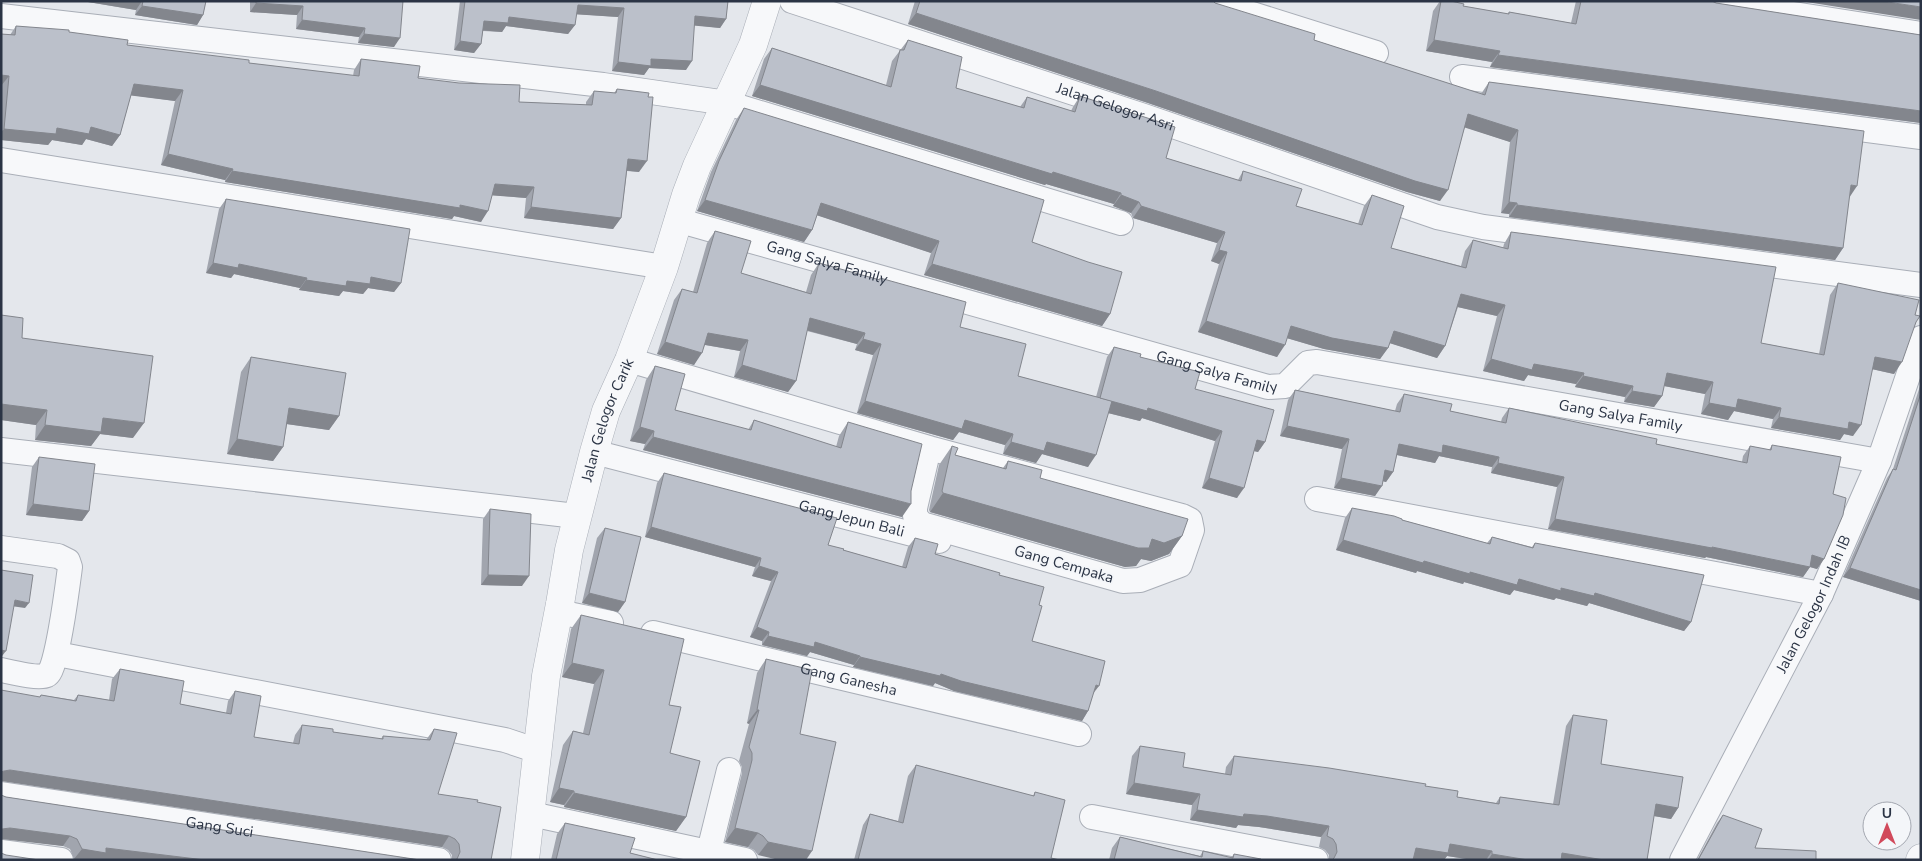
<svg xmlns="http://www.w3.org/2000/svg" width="1922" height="861" font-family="'Nunito Sans',sans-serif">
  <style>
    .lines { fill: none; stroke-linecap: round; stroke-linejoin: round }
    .minor-casing { stroke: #a9aeb7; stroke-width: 26 }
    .tertiary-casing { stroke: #a9aeb7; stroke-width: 29 }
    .minor { stroke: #f7f8fa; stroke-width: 24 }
    .tertiary { stroke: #f7f8fa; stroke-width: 28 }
    .wall { fill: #a1a5ae }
    .shaded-wall { fill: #83868d }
    .building { fill: #bbc0ca; stroke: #83868d }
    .labels { text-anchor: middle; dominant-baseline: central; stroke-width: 4; stroke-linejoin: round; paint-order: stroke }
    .street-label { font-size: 15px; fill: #2b3445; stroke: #f4f6f9 }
  </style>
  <rect width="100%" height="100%" fill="#e4e7ec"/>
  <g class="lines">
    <defs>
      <g id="minor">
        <path id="s1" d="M792,1L1144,116L1437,217L1483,227L1921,285"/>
        <polyline points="1211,1 1376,53"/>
        <polyline points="1710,1 1921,34"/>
        <polyline points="1,16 603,85 727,103 1121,223"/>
        <polyline points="1462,77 1921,137"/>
        <polyline points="1,160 664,267"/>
        <path id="s2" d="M677,220L1268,387L1285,386L1308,363L1317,362L1879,461"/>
        <polyline points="629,360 929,448 1182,516 1190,520 1192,530 1180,565 1140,580 1123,581 922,524 915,516 915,508 929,448"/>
        <polyline points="1,450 576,516"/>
        <path id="s3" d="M594,452L939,541"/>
        <polyline points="1317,499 1821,594"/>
        <path d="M1,548L58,556L68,561L70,567C68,582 57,671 47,675C39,679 11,672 1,670"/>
        <polyline points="559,612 611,623"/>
        <path id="s4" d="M653,633L1079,734"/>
        <polyline points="57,654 505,740 538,751"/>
        <path id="s5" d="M1,794L439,860"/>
        <polyline points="531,814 745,860"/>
        <polyline points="1092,817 1316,860"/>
        <polyline points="709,851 729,770"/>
        <polyline points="1,852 61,860"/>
        <path id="s6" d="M1682,860L1821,594L1879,461L1921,338"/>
      </g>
      <g id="tertiary">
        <path id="s7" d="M525,860L546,676L560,604L569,550L594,452L606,411L629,360L664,267L686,195L697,166L753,45L767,1"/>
        <polyline points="1920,860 1921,858"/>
      </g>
    </defs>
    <use href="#minor" class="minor-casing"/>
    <use href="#tertiary" class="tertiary-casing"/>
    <use href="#minor" class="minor"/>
    <use href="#tertiary" class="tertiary"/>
  </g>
  <g class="wall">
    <polygon points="82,1 206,1 203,15 197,25 135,15 136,10"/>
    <polygon points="241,1 403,1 394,47 358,43 359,37 296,29 297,15 250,12 250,2"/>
    <polygon points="460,1 728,1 726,19 720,28 694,25 686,70 649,68 644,75 612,71 618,17 576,14 575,25 568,34 506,26 502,32 483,31 481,44 474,53 454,50"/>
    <polygon points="915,1 1213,1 1215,3 1314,40 1481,94 1489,82 1849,197 1843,248 1835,260 1509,217 1509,214 1501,213 1510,142 1465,127 1440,201 1407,192 1148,103 908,24"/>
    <polygon points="1440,1 1451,1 1463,6 1508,14 1509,12 1571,23 1576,1 1712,1 1716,3 1921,35 1921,123 1490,67 1492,62 1426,51 1433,11"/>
    <polygon points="16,26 69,32 127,45 249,63 353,76 354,70 361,59 418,78 519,102 586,105 586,102 594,91 614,93 617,89 639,172 627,171 621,218 613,229 524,218 526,198 492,195 481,222 454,216 452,219 225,182 225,180 161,165 175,101 131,95 120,135 112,146 86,139 82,145 52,140 48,145 1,140 1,34 10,35"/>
    <polygon points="908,40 956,88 1020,107 1027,97 1071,111 1073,107 1080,96 1166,158 1238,180 1243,171 1296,206 1358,224 1364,206 1372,195 1391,248 1461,266 1465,251 1473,240 1503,248 1504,244 1511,232 1761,343 1819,354 1830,295 1838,283 1915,315 1916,322 1894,374 1872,369 1853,436 1844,434 1840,440 1771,428 1773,419 1734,411 1728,420 1701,414 1705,394 1664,386 1662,396 1654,407 1624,402 1625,397 1575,387 1576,384 1528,375 1524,381 1483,371 1497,316 1458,307 1445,346 1437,358 1390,343 1388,348 1380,359 1324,349 1287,338 1277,357 1198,332 1219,264 1211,261 1217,243 1133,218 1131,213 1113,206 1114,204 1046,184 1045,185 752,96 764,59 772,48 886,85 892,61"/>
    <polygon points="744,108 1032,242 1110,314 1102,326 924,275 931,253 817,215 812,230 804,242 697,211 711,172 736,120"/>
    <polygon points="226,199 401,283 394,292 368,288 363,294 343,291 339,296 299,290 300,288 234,274 231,278 206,273 219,209"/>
    <polygon points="715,231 741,273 806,292 811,275 819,263 879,280 880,278 960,327 1018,376 1096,397 1107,357 1114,347 1140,357 1195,389 1265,442 1258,452 1254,451 1237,498 1202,488 1215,441 1142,418 1140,421 1108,413 1088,467 1042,454 1036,463 1003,454 1005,445 959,432 953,440 857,413 873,355 855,350 857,344 807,331 796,381 788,392 734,377 740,351 705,345 694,365 657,354 674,300 682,289 693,292 707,243"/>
    <polygon points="1,315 22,338 133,438 100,434 91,446 35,440 36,425 1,420"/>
    <polygon points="251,357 339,416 329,430 287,424 283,447 273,461 227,454 241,372"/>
    <polygon points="655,366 675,410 748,430 754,420 836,447 839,436 848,422 902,517 643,450 645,444 630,441 646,380"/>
    <polygon points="1921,383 1921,601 1843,577 1887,478 1893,469"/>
    <polygon points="1295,390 1395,411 1397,404 1404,394 1450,411 1501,422 1502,418 1509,408 1656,444 1742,462 1743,456 1750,446 1769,450 1772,445 1833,494 1824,559 1817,569 1810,567 1803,577 1706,557 1705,558 1548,529 1557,487 1491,473 1492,467 1439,456 1435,463 1397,455 1393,472 1386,482 1383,481 1375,496 1334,488 1342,449 1280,436 1288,400"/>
    <polygon points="952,446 955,455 1003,468 1008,461 1040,478 1182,536 1169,554 1151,561 1141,559 1136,566 1125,567 930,512 929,510 939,465"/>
    <polygon points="39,457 89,511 82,521 26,515 32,467"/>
    <polygon points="664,473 828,545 843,550 902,567 908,547 915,538 935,554 999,575 1039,605 1032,641 1093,693 1088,711 1082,721 954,691 935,683 933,686 853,667 854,665 810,652 807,656 762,645 762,641 750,637 771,581 752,576 755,567 645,537 657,483"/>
    <polygon points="1352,508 1402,520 1487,543 1492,537 1532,547 1535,543 1691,622 1684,631 1589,603 1587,606 1556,598 1554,600 1514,590 1510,595 1464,582 1463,584 1417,571 1416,573 1336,550 1345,518"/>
    <polygon points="490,509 522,586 481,585 483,519"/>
    <polygon points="605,528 625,602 618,612 582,603 597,538"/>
    <polygon points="581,615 669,705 670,753 686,817 676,831 564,807 564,805 550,802 563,745 573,731 583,733 594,684 562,677 571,629"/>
    <polygon points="766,659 800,734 812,851 758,855 754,850 748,847 725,842 742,773 742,767 739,761 749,724 747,723 757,673"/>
    <polygon points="120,669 180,704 226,713 228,701 235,691 254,737 293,743 295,735 302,725 333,732 381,739 383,736 426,740 434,729 438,794 477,802 491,860 452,860 452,855 448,850 442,847 3,780 41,695 74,700 78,695 109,700 112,679"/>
    <polygon points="1573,715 1601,764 1678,808 1671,819 1654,816 1647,860 1473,860 1447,856 1444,860 1329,860 1329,855 1325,850 1319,847 1321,837 1259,827 1238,825 1236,828 1190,820 1192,805 1126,794 1132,756 1140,746 1183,767 1225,774 1226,767 1234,756 1425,786 1457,797 1496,803 1500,797 1553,804 1566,726"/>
    <polygon points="916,765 1033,796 1035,792 1051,858 1060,860 854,860 863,825 870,814 898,821 908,776"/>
    <polygon points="6,797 420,860 102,859 101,860 78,860 74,859 70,849 63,846 3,838"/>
    <polygon points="1723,815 1755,848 1816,860 1697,860 1717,823"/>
    <polygon points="565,823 630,853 658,860 551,860 557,834"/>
    <polygon points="1120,837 1200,856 1203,851 1231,858 1234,854 1260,860 1109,860 1112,848"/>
  </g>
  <g class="shaded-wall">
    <polygon points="82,1 142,1 136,10"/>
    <polygon points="1800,1 1881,1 1921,7 1921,20"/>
    <polygon points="256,3 303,6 297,15 250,12"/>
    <polygon points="578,5 624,8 618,17 571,14"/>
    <polygon points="142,6 203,15 197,25 135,15"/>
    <polygon points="916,13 1156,91 1448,190 1440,201 1407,192 1148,103 908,24"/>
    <polygon points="695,16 726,19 720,28 688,25"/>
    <polygon points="509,17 575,25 568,34 506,26 502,32 478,30 484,21"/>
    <polygon points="302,20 365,28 359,37 296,29"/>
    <polygon points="364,34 400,38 394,47 358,43"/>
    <polygon points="1434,40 1500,51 1492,62 1426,51"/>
    <polygon points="460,41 481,44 474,53 454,50"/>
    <polygon points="1498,55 1921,111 1921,123 1490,67"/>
    <polygon points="651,59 692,61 686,70 649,68 644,75 612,71 618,62"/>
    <polygon points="1,75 9,76 1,86"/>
    <polygon points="134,84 183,90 175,101 127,95"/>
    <polygon points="760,85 1053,172 1121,193 1114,204 1046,184 1045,185 752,96"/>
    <polygon points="1468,114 1518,130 1510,142 1460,126"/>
    <polygon points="91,127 120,135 112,146 86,139 82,145 52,140 48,145 1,140 1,132 4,129 57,128"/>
    <polygon points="168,154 233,169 225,180 161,165"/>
    <polygon points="628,159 647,161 639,172 621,170"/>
    <polygon points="232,171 460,205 488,211 481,222 454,216 452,219 225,182"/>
    <polygon points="495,184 534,187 526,198 487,195"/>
    <polygon points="1851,185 1857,186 1849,198"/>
    <polygon points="1121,195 1139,202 1131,213 1113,206"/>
    <polygon points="705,200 812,230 804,242 697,211"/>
    <polygon points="1509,202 1517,203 1509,214 1501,213"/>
    <polygon points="821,203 939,241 931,253 813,214"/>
    <polygon points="1517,205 1843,248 1835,260 1509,217"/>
    <polygon points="1141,206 1225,232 1217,243 1133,218"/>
    <polygon points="531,207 621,218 613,229 524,218"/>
    <polygon points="1219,250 1227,252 1219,264 1211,261"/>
    <polygon points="213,263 239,264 307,278 300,288 234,274 231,278 206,273"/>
    <polygon points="932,264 1110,314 1102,326 924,275"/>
    <polygon points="371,277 401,283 394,292 368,288 363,294 343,291 339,296 299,290 306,280 347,281"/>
    <polygon points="1461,294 1505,305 1497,316 1453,306"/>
    <polygon points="810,318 865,333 857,344 802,329"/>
    <polygon points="1206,321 1285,345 1277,357 1198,332"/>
    <polygon points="1291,326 1388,348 1380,359 1324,349 1283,337"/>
    <polygon points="1394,331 1445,346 1437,358 1386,342"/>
    <polygon points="708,333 748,340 740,351 700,344"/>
    <polygon points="863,339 881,344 873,355 855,350"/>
    <polygon points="665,342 702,353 694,365 657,354"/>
    <polygon points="1875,357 1902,362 1894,374 1867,368"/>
    <polygon points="1491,359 1534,364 1584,373 1576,384 1528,375 1524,381 1483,371"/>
    <polygon points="742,365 796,381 788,392 734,377"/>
    <polygon points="1667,373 1713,382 1705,394 1659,385"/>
    <polygon points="1583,376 1633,386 1625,397 1575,387"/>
    <polygon points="1632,391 1662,396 1654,407 1624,402"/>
    <polygon points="1099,399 1148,408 1222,431 1215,441 1142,418 1140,421 1092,409"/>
    <polygon points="1738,399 1781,408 1773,419 1734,411 1728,420 1701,414 1709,403"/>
    <polygon points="865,401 965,420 1013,434 1005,445 959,432 953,440 857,413"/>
    <polygon points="1,404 47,410 36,425 1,420"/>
    <polygon points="289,408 339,416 329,430 279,423"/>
    <polygon points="1779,417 1849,422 1861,425 1853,436 1844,434 1840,440 1771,428"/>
    <polygon points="103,418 144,423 133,438 100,434 91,446 35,440 45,425"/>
    <polygon points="1287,426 1349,439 1342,449 1280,436"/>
    <polygon points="640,427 654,431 645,444 630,441"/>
    <polygon points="653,437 911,504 902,517 643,450"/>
    <polygon points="237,439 283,447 273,461 227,454"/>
    <polygon points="1257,440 1265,442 1258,452 1250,450"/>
    <polygon points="1011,442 1047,442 1096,455 1088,467 1042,454 1036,463 1003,454"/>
    <polygon points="1399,444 1443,445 1499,457 1492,467 1439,456 1435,463 1392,454"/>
    <polygon points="1498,463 1564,477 1557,487 1491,473"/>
    <polygon points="1385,470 1393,472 1386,482 1378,480"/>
    <polygon points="1209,478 1244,488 1237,498 1202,488"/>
    <polygon points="1341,478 1382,486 1375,496 1334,488"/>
    <polygon points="943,493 1152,539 1182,536 1169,554 1151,561 1141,559 1136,566 1125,567 930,512"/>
    <polygon points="33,504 89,511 82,521 26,515"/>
    <polygon points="1555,519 1712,547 1812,555 1824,559 1817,569 1810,567 1803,577 1706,557 1705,558 1548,529"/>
    <polygon points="651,527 761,558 755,567 645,537"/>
    <polygon points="1343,540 1424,561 1470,572 1519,579 1561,588 1595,593 1691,622 1684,631 1589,603 1587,606 1556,598 1554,600 1514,590 1510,595 1464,582 1463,584 1417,571 1416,573 1336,550"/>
    <polygon points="759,566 778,572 771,581 752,576"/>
    <polygon points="1850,568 1921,590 1921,601 1843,577"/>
    <polygon points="488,575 529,576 522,586 481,585"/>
    <polygon points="589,593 625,602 618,612 582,603"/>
    <polygon points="15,600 29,603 25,608 11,606"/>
    <polygon points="757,627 769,632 762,641 750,637"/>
    <polygon points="768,636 815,642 860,656 854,665 810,652 807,656 762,645"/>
    <polygon points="1,650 6,651 2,656 1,656"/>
    <polygon points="860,657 941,674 1088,711 1082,721 954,691 935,683 933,686 853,667"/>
    <polygon points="572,663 604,670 594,684 562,677"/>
    <polygon points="1096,685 1099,686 1092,695"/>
    <polygon points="757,710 759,710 749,724 747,723"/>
    <polygon points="10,770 449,836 442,847 1,781 1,772 4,771"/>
    <polygon points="1134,783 1200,794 1192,805 1126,794"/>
    <polygon points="559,788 574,791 564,805 550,802"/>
    <polygon points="574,793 686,817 676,831 564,807"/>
    <polygon points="1656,804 1678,808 1671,819 1648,815"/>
    <polygon points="1197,810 1267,816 1329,826 1321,837 1259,827 1238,825 1236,828 1190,820"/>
    <polygon points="10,828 70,836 63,846 1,839 1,830 2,829"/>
    <polygon points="735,828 758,833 748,847 725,842"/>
    <polygon points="768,842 812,851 806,860 779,860 758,855"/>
    <polygon points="1450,844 1492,851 1486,860 1473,860 1447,856 1444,860 1412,860 1416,848"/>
    <polygon points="106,848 205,860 111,860 102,859 101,860 74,859 82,849"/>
    <polygon points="1562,853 1604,860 1557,860"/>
    <polygon points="1492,854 1528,860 1488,860"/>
  </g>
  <g class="building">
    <polygon points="143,1 206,1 203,15 142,6"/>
    <polygon points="256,1 403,1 400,38 364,34 365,28 302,20 303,6 256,3"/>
    <polygon points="465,1 728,1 726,19 695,16 692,61 651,59 651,66 618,62 624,8 578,5 575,25 509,17 508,23 484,21 481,44 460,41"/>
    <polygon points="920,1 1213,1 1215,3 1315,34 1314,40 1485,95 1489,82 1864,131 1857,186 1851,185 1843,248 1517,205 1517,203 1509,202 1518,130 1468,114 1448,190 1415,181 1156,91 916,13"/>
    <polygon points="1441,1 1451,1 1464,4 1463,6 1509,14 1509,12 1576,24 1581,1 1712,1 1716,3 1921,35 1921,111 1498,55 1500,51 1434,40"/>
    <polygon points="1881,1 1921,1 1921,7"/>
    <polygon points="16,26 69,30 69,32 128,40 127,45 249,60 249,63 359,76 361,59 420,66 418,78 459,83 520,85 519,102 592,105 594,91 616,93 617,89 649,93 648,97 653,97 647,161 628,159 621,218 531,207 534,187 495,184 488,211 460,205 460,208 232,171 233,169 168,154 183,90 134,84 120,135 91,127 89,134 57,128 56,134 4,129 9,76 1,75 1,34 15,35"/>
    <polygon points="908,40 962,57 956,88 1024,108 1027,97 1075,112 1080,96 1175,127 1166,158 1241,181 1243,171 1302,189 1296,206 1362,225 1372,195 1404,206 1391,248 1466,268 1473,240 1508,249 1511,232 1776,267 1761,343 1824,355 1838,283 1919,300 1915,315 1920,316 1916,322 1902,362 1875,357 1861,425 1849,422 1848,429 1779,417 1781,408 1738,399 1736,408 1709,403 1713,382 1667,373 1662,396 1632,391 1633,386 1583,376 1584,373 1534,364 1532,370 1491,359 1505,305 1461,294 1445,346 1394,331 1388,348 1332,338 1291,326 1285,345 1206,321 1227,252 1219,250 1225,232 1141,206 1139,202 1121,195 1121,193 1053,172 1052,174 760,85 772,48 891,87 900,50 904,50"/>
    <polygon points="744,108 1044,200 1032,242 1088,262 1122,272 1110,314 932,264 939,241 821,203 812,230 705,200 719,161"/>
    <polygon points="226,199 410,229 401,283 371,277 370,284 347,281 346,286 306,280 307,278 239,264 238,268 213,263"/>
    <polygon points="715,231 751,241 741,273 811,294 819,263 880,280 880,278 966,302 960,327 1026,344 1018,376 1112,401 1096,455 1047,442 1044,451 1011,442 1013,434 965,420 962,429 865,401 881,344 863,339 865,333 810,318 796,381 742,365 748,340 708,333 702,353 665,342 682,289 697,293"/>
    <polygon points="1,315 23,318 22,338 153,356 144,423 103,418 101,432 45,425 47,410 1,404"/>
    <polygon points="1114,347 1141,354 1140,357 1200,372 1195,389 1274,410 1265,442 1257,440 1244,488 1209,478 1222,431 1148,408 1147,411 1100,398"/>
    <polygon points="251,357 346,373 339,416 289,408 283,447 237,439"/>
    <polygon points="655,366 685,374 675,410 751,430 754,420 841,448 848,422 922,444 911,491 911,504 653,437 654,431 640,427"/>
    <polygon points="1295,390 1400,412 1404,394 1452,404 1450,411 1506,423 1509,408 1657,439 1656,444 1747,463 1750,446 1771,450 1772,445 1841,457 1833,494 1846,498 1843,515 1824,559 1812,555 1810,567 1712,547 1712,548 1555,519 1564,477 1498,463 1499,457 1443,445 1442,453 1399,444 1393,472 1385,470 1382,486 1341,478 1349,439 1287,426"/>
    <polygon points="1921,393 1921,590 1850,568 1893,469 1896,470"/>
    <polygon points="952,446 958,448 955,455 1006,469 1008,461 1042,470 1040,478 1188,519 1182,536 1164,543 1152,539 1149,548 1138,548 943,493 942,491"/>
    <polygon points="39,457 95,464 89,511 33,504"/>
    <polygon points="664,473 837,518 828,545 844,549 843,550 906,568 915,538 938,544 935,554 1000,573 999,575 1044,587 1039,605 1042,606 1032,641 1105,661 1099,686 1096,685 1088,711 961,681 941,674 940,676 860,657 860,656 815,642 814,647 768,636 769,632 757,627 778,572 759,566 761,558 651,527"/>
    <polygon points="1352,508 1394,516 1402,519 1402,520 1490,544 1492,537 1533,548 1535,543 1704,575 1691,622 1595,593 1594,596 1561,588 1561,591 1519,579 1517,585 1470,572 1470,574 1424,561 1423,563 1343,540"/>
    <polygon points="490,509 531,514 529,576 488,575"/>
    <polygon points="605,528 641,537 625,602 589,593"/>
    <polygon points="1,570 33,575 29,603 15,600 6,651 1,650"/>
    <polygon points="581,615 684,639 669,705 681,707 670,753 700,761 686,817 574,793 574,791 559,788 573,731 589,735 604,670 572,663"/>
    <polygon points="766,659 812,670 800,734 836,742 812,851 768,842 763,836 758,833 735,828 752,760 752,753 749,747 759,710 757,710"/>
    <polygon points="120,669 184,681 180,704 231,714 235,691 261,696 254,737 299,744 302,725 333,729 333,732 383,739 383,736 430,740 434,729 457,733 438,794 478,800 477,802 501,807 491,860 455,860 457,859 460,852 459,844 455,839 449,836 10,770 4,771 1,772 1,690 40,697 41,695 76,701 78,695 114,701"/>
    <polygon points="1573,715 1607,720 1601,764 1683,777 1678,808 1656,804 1647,860 1604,860 1562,853 1561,860 1528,860 1492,854 1492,851 1450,844 1448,853 1416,848 1413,860 1332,860 1334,858 1337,852 1336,844 1333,839 1327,836 1329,826 1267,816 1244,814 1243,817 1197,810 1200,794 1134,783 1140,746 1185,753 1183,767 1231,775 1234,756 1329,768 1426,784 1425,786 1458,791 1457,797 1499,804 1500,797 1559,805"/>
    <polygon points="916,765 1034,796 1035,792 1065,800 1051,858 1060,860 858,860 870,814 903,823"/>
    <polygon points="1,795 6,797 420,860 205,860 106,848 106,853 82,849 77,839 70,836 10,828 2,829 1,830"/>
    <polygon points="1723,815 1762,829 1755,848 1816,851 1816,860 1698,860"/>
    <polygon points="565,823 635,838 630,853 658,860 556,860"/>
    <polygon points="1120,837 1202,857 1203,851 1233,858 1234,854 1261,859 1260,860 1114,860"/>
    <polygon points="1,853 6,855 39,860 1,860"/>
  </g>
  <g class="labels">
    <g class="street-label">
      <text stroke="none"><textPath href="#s1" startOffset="340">Jalan Gelogor Asri</textPath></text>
      <text stroke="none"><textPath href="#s2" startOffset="156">Gang Salya Family</textPath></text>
      <text stroke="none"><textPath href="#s2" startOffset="561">Gang Salya Family</textPath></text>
      <text stroke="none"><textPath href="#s2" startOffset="981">Gang Salya Family</textPath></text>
      <text stroke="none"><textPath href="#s7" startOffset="449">Jalan Gelogor Carik</textPath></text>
      <text stroke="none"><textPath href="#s3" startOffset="266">Gang Jepun Bali</textPath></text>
      <text transform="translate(1064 564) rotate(16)">Gang Cempaka</text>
      <text stroke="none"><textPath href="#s6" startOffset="288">Jalan Gelogor Indah IB</textPath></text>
      <text stroke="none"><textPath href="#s4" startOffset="201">Gang Ganesha</textPath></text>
      <text stroke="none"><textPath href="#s5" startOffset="221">Gang Suci</textPath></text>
    </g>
  </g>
  <rect width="1922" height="861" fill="none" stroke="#2b3445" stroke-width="5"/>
  <g transform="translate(1887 826)"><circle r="24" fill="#f4f6f9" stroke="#a4a8b1"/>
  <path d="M0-4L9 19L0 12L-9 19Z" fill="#d1495b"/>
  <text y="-8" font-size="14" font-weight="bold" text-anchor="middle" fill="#2b3445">U</text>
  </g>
</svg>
